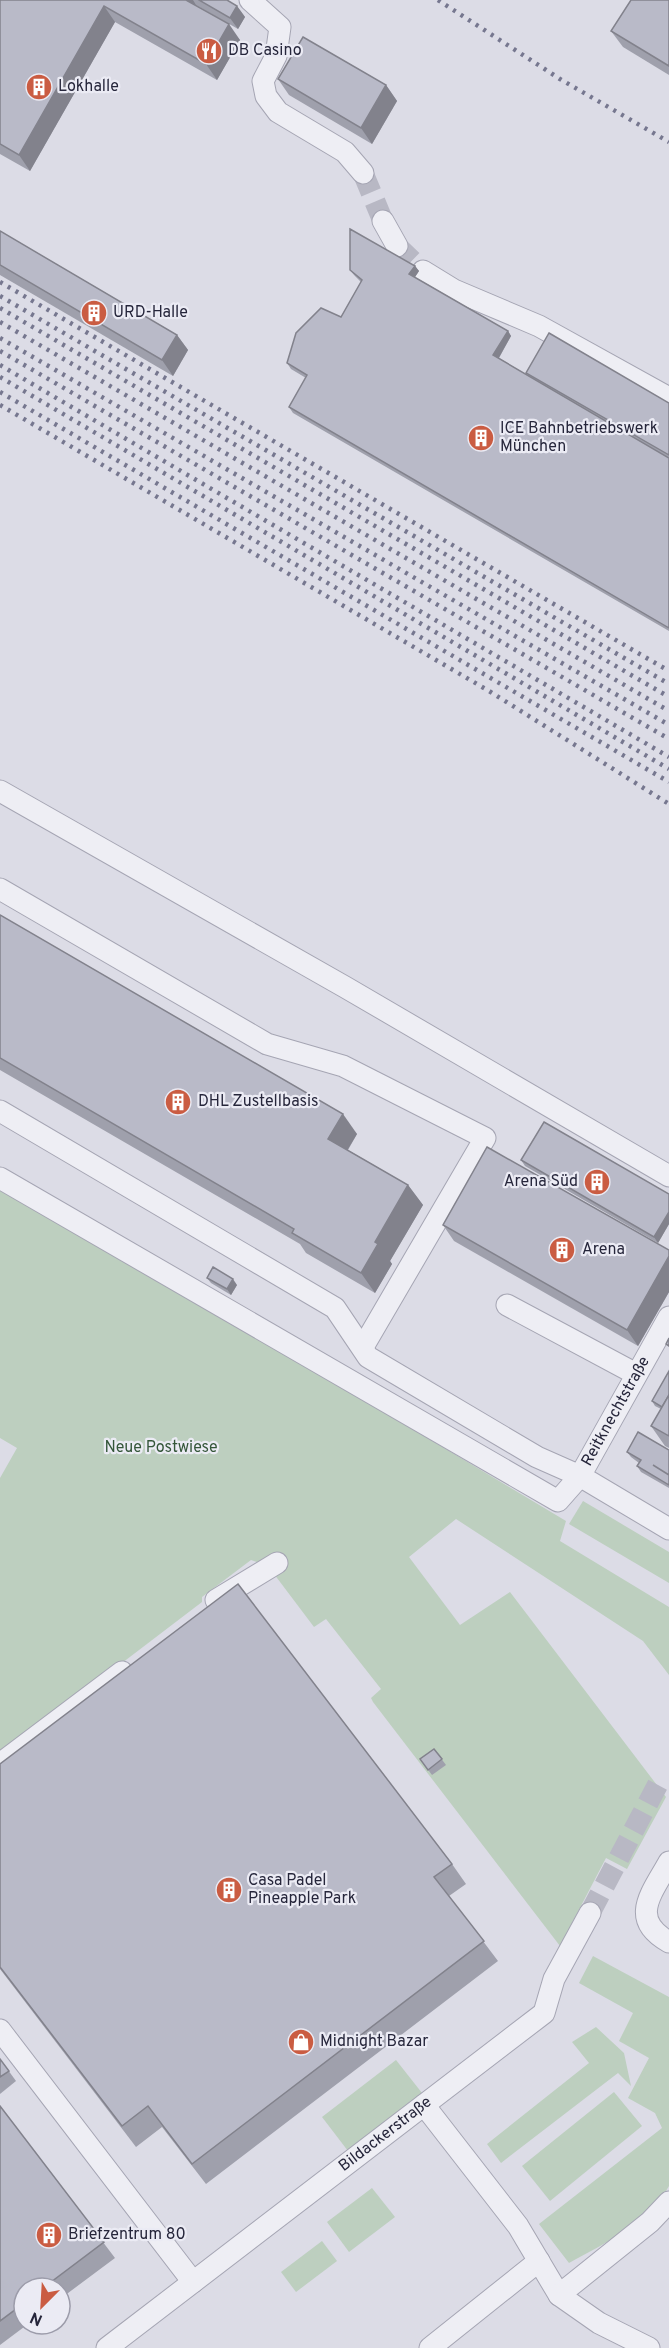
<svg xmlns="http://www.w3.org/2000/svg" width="669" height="2348" font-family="Overpass,sans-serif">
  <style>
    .green { fill: #bdcfbf }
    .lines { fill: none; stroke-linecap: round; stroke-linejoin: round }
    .minor-tunnel { stroke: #b8b8c4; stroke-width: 21; stroke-dasharray: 21 10; stroke-linecap: butt }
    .minor-casing { stroke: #a5a5b3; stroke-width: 23 }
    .minor { stroke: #eeeef4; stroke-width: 21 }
    .rail { stroke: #76778f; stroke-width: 4.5; stroke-dasharray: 3 6; stroke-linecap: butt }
    .wall { fill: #9fa0ac }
    .shaded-wall { fill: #82828c }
    .building { fill: #b9bac8; stroke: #82828c; stroke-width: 1.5 }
    .labels { text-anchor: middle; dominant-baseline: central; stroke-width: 4.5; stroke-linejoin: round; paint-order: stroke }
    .poi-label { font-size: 16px; fill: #26263b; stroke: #ebebf4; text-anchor: start }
    .street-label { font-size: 16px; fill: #26263b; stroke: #ebebf4 }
    .park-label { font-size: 16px; fill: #345639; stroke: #ebebf4 }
  </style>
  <rect width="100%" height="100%" fill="#dcdce6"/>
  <g class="green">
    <polygon points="0,1189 376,1407 566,1521 560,1541 669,1607 669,1675 643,1641 456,1519 409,1557 460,1625 510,1592 666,1797 627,1869 606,1858 560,1946 373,1702 371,1698 381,1689 326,1619 314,1627 268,1566 251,1560 202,1597 202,1602 0,1756 0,1478 17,1448 0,1438"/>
    <polygon points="583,1501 669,1552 669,1583 569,1524"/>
    <path d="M593,1956L669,1997V2186C647,2224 605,2243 569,2263L539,2224L662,2128L655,2113L628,2098L649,2058L619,2041L633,2013L579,1983Z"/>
    <polygon points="596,2027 624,2053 631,2086 618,2073 501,2163 487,2144 589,2063 572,2042"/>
    <polygon points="396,2060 422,2093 348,2151 322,2117"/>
    <polygon points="614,2092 642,2126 550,2201 522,2166"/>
    <polygon points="372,2188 395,2217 349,2252 327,2222"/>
    <polygon points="322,2241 337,2261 296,2292 281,2272"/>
  </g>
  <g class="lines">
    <g class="minor-tunnel">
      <polyline points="363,173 383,221"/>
      <polyline points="397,246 423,271"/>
      <polyline points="590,1913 658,1784"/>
    </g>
    <defs>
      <g id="minor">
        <polyline points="250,0 280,27 276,56 263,81 266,96 278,112 345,152 363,173"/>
        <polyline points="383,221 397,246"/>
        <polyline points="423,271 454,290 539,326 669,398"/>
        <polyline points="0,791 345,987 669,1176"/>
        <polyline points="0,889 267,1044 343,1066 485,1138 363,1347"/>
        <polyline points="0,1111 335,1308 368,1357 537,1457 580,1476 669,1529"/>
        <path id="s1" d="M0,1178L558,1501L580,1476L669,1317"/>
        <polyline points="507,1305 636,1374"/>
        <polyline points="216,1600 277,1563"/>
        <polyline points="0,1764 122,1672"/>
        <path d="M669,1862C652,1893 628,1919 669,1942"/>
        <polyline points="0,2030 193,2282"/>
        <polyline points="424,2105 518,2226 559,2295 599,2323 649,2348"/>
        <polyline points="559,2295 650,2222 669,2202"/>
        <path id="s2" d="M107,2348L544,2013L554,1979L590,1913"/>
        <polyline points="430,2348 539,2261"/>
      </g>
    </defs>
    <use href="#minor" class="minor-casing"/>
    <use href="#minor" class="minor"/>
    <g class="rail">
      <polyline points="438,0 560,79 669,142"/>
      <polyline points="0,282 669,671"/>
      <polyline points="0,296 669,684"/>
      <polyline points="0,308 669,697"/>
      <polyline points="0,322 669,711"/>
      <polyline points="0,338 669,725"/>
      <polyline points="0,351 669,739"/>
      <polyline points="0,365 669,757"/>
      <polyline points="0,377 669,769"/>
      <polyline points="0,392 669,782"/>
      <polyline points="0,405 489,691 669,804"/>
    </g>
  </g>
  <g class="wall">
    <polygon points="0,0 227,0 237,6 245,17 238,29 196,5 240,40 217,80 115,22 30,171 0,154"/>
    <polygon points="669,0 669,75 623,47 611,31"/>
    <polygon points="278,79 386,85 397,101 372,144 289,95"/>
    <polygon points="0,231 177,335 188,350 173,376 0,275"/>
    <polygon points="415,266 419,271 415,277 508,331 511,336 499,358 529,376 526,373 669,403 669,631 293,413 289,407 306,378 291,369 287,363 341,317 361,282 354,275 350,270"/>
    <polygon points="0,915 357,1134 348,1150 408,1185 423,1205 390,1261 392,1264 375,1293 306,1253 300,1244 0,1070"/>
    <polygon points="521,1160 669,1194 669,1224 658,1243 525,1166"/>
    <polygon points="443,1225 669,1250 669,1292 638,1346 454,1241"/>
    <polygon points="207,1278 237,1285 231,1295 211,1283"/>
    <polygon points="669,1371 669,1448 665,1446 651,1426 661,1409 655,1406 652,1401"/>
    <polygon points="669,1450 669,1488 641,1472 637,1466 639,1463 631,1457 627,1452"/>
    <polygon points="434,1749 446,1765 432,1775 420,1759"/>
    <polygon points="0,1764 452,1864 466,1884 449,1896 498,1961 206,2184 162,2127 136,2147 0,1969"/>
    <polygon points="0,2059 16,2081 0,2094"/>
    <polygon points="0,2106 115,2258 60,2299 60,2288 24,2288 24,2324 28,2324 0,2345"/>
  </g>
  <g class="shaded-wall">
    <polygon points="185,0 193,0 196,5"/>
    <polygon points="104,6 115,22 30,171 19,155"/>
    <polygon points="237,6 245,17 238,29 230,18"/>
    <polygon points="229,24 240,40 217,80 206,64"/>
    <polygon points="386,85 397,101 372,144 361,128"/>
    <polygon points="415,266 419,271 413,280 409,274"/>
    <polygon points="508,331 511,336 497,361 493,355"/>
    <polygon points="177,335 188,350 173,376 162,360"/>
    <polygon points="343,1114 357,1134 342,1159 328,1139"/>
    <polygon points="408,1185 423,1205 390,1261 392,1264 375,1293 361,1273 375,1242"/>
    <polygon points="669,1212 669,1224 658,1243 654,1237"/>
    <polygon points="669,1256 669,1292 638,1346 627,1330"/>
    <polygon points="233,1279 237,1285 231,1295 227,1289"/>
  </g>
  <g class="building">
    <polygon points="0,0 186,0 229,24 206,64 104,6 19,155 0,144"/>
    <polygon points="199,0 227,0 237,6 230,18"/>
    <polygon points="631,0 669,0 669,66 611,31"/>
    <polygon points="303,37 386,85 361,128 278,79"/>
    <polygon points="350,229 415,266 409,274 508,331 493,355 669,458 669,628 289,407 307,375 287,363 296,333 321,308 341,317 362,280 350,270"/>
    <polygon points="0,231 177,335 162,360 0,265"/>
    <polygon points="549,333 669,403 669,455 526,373"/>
    <polygon points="0,915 343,1114 328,1139 408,1185 375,1242 378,1244 361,1273 292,1233 294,1229 0,1058"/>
    <polygon points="544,1122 669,1194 669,1212 654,1237 521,1160"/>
    <polygon points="487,1147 669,1250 669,1256 627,1330 443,1225"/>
    <polygon points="213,1267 233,1279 227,1289 207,1278"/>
    <polygon points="669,1338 669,1346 666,1344"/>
    <polygon points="669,1371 669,1395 662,1407 652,1401"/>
    <polygon points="669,1395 669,1436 651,1426"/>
    <polygon points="638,1432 669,1450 669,1475 653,1465 669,1475 669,1485 637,1466 641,1460 627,1452"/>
    <polygon points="238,1584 452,1864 434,1877 484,1941 192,2164 148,2106 122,2126 0,1967 0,1764"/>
    <polygon points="434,1749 442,1759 428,1770 420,1759"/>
    <polygon points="0,2059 9,2071 0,2077"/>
    <polygon points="0,2106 104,2242 43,2288 24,2288 24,2303 0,2321"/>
  </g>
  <defs>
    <symbol id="restaurant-disc" viewBox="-11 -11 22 22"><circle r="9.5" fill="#ca5c42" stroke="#ebebf4"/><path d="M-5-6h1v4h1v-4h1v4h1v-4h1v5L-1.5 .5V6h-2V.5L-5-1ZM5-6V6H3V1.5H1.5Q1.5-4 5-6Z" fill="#fff"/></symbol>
    <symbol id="building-disc" viewBox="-11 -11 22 22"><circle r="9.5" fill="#ca5c42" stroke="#ebebf4"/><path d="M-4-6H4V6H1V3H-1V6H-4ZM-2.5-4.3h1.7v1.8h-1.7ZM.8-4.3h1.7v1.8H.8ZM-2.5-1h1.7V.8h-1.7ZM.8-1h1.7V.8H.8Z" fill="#fff"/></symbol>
    <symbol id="shop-disc" viewBox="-11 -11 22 22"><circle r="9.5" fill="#ca5c42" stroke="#ebebf4"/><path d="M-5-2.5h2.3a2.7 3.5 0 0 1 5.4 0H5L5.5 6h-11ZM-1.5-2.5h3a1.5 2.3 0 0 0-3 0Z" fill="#fff"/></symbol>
  </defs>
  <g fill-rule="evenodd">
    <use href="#restaurant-disc" x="194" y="36" width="30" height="30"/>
    <use href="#building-disc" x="24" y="72" width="30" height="30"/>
    <use href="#building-disc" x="79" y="298" width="30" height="30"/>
    <use href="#building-disc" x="466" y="423" width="30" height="30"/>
    <use href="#building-disc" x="163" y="1087" width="30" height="30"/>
    <use href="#building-disc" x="582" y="1167" width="30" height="30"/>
    <use href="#building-disc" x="547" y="1235" width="30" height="30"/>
    <use href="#building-disc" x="214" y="1875" width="30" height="30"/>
    <use href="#shop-disc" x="286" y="2027" width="30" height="30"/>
    <use href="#building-disc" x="34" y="2220" width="30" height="30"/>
  </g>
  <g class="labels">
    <g class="poi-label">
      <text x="228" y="51">DB Casino</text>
      <text x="58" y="87">Lokhalle</text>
      <text x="113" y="313">URD-Halle</text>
      <text x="500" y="429">ICE Bahnbetriebswerk<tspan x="500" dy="18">München</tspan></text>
      <text x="198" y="1102">DHL Zustellbasis</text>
      <text x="578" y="1182" text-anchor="end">Arena Süd</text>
      <text x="582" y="1250">Arena</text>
      <text x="248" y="1881">Casa Padel<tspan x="248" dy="18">Pineapple Park</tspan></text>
      <text x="320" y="2042">Midnight Bazar</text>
      <text x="68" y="2235">Briefzentrum 80</text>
    </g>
    <g class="street-label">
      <text stroke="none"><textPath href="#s1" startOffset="752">Reitknechtstraße</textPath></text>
      <text stroke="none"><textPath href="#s2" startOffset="351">Bildackerstraße</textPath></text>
    </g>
    <g class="park-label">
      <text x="161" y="1448">Neue Postwiese</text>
    </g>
  </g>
  <g transform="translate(42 2306) rotate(204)"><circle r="28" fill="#ebebf4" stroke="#9c9caa" stroke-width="1.5"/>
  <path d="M0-4.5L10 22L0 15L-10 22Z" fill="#ca5c42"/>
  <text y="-9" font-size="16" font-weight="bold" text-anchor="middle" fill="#26263b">N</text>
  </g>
</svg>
